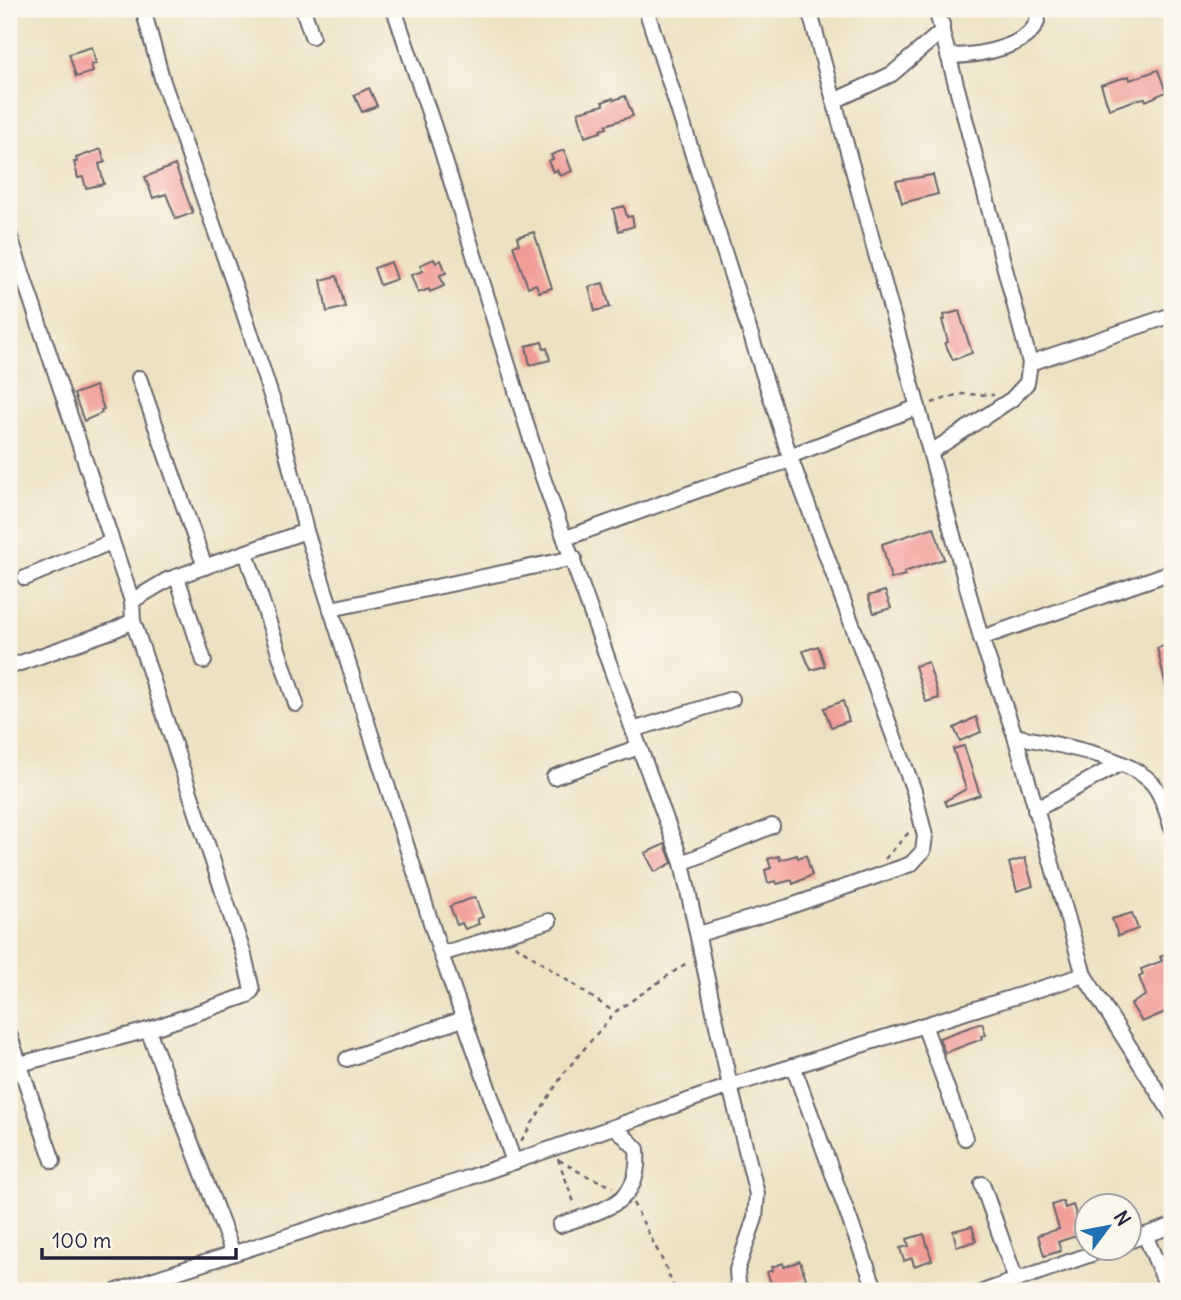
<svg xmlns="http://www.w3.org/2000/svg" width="1181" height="1300" font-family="Delius,sans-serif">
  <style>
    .building { fill: #f19b96 }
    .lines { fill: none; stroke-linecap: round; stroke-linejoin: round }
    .minor-casing { stroke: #69656a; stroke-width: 18 }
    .path { stroke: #69656a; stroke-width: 2.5; stroke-dasharray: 5 5; stroke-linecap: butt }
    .minor { stroke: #fff; stroke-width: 14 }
  </style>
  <rect width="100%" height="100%" fill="#fbf7ec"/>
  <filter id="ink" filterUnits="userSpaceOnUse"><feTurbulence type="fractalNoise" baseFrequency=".0143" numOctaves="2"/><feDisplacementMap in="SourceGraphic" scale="14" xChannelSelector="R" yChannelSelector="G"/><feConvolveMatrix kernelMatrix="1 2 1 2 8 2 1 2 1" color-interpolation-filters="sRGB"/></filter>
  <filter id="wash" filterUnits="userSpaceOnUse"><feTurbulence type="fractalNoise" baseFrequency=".00686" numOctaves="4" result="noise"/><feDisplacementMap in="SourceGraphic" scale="28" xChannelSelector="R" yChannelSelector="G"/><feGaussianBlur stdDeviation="1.57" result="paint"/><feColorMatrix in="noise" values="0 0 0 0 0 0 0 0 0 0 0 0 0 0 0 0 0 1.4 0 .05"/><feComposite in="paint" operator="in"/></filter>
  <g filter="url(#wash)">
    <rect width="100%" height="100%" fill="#ece2c2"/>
    <g id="blocks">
      <g class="building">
        <polygon points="92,47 96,64 91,65 93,72 76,77 69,54"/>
        <polygon points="1158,70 1166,92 1146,101 1145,98 1139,99 1109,109 1101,85 1129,76 1130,80"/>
        <polygon points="369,88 377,106 362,112 354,95"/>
        <polygon points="625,96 633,116 606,125 607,128 600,130 601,132 585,137 578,112 604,105 602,102 613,98 614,100"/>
        <polygon points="101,149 105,162 99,164 104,184 86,188 83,177 78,178 74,162 77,162 76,158"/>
        <polygon points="564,150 572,171 560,176 557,170 553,172 548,161 553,159 551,155"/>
        <polygon points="175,165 193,213 176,219 166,194 153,198 145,177"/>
        <polygon points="933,175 938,194 902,203 896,181"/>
        <polygon points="624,206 627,217 632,216 634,226 619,231 613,209"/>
        <polygon points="534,232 552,288 539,292 536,284 528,287 513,246 519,244 517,237"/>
        <polygon points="434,259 436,263 441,260 446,273 440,275 444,286 430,292 429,289 418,293 411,275 423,271 420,265"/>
        <polygon points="391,262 397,279 380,285 374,268"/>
        <polygon points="337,276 345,307 327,312 321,280"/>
        <polygon points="603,283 610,307 595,311 589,287"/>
        <polygon points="959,311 972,353 953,360 945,343 948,342 942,320 945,320 944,315"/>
        <polygon points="542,342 544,349 547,348 550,360 530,365 526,346"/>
        <polygon points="95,386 104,409 101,410 102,413 84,421 74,394"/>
        <polygon points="934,527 944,559 904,572 905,575 891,579 882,544"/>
        <polygon points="885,591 891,608 874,613 868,596"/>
        <polygon points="1168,645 1172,663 1172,694 1168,695 1157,648"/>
        <polygon points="818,646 825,666 811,670 803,651"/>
        <polygon points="928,662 939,698 926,702 915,666"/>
        <polygon points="843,701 849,721 831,727 824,708"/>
        <polygon points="976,717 981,732 960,741 954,728"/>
        <polygon points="964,746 980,795 947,806 945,801 966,789 953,749"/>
        <polygon points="665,844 672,863 655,872 645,853"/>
        <polygon points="797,855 798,858 806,855 812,875 793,884 792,880 777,884 776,881 768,883 765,870 771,868 768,859 779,856 780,860"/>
        <polygon points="1025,858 1033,886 1017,891 1009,863"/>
        <polygon points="475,897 483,917 477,919 479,924 465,929 462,923 457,925 450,906"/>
        <polygon points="1132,913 1138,929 1118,936 1112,919"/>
        <polygon points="1172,951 1172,1009 1142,1022 1131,1004 1146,995 1139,977 1143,975 1141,969 1162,961 1160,957"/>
        <polygon points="982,1023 986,1035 981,1036 982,1039 945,1053 939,1038"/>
        <polygon points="1063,1201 1065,1208 1073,1205 1079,1224 1075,1225 1079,1235 1058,1242 1061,1251 1044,1256 1038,1235 1059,1229 1052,1205"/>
        <polygon points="972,1226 976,1241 957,1247 953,1231"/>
        <polygon points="924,1234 932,1260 914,1266 912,1258 904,1261 900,1248 909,1246 907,1239"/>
        <polygon points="800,1261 806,1279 790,1284 791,1287 774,1291 767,1272 773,1270 772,1267 783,1263 784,1267"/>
      </g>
    </g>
  </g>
  <g filter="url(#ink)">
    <use href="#blocks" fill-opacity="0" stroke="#69656a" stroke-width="2"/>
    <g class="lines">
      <defs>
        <g id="minor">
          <polyline points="143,9 163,82 243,310 278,417 306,531 441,954 514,1162"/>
          <polyline points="303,9 312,36"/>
          <polyline points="394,9 440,145 542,475 633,730 682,863 730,1086 757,1194 755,1218 737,1270 738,1283 742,1291"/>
          <polyline points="646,9 791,460 914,791 925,836 923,851 911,864 788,907 699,934"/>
          <polyline points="809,9 981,638 1015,736 1084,975 1172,1114"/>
          <path d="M948,56C976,56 1043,47 1038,9"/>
          <polyline points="834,101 892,74 942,31 942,24"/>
          <polyline points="9,234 132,601"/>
          <polyline points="1030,363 1172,315"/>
          <polyline points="139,378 205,567"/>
          <polyline points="931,452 1012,399 1027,383 1030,363 936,9"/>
          <polyline points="790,456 918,407"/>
          <polyline points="566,538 724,481 791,460"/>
          <polyline points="246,553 296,704"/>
          <polyline points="177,577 204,661"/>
          <polyline points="25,578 111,542"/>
          <polyline points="331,609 574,558"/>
          <polyline points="981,638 1172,572"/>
          <polyline points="9,667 114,630 133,621 132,601 167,580 306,531"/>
          <polyline points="633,730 732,699"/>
          <path d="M1015,736C1053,744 1127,755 1153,784C1162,795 1168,815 1172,829"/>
          <polyline points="554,777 639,747"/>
          <polyline points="1035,810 1119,764"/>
          <polyline points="682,863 772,826"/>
          <polyline points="441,954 549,921"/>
          <polyline points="924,1025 965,1138"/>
          <polyline points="148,1030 233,1253"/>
          <polyline points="9,1034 53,1161"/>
          <polyline points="347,1059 463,1019"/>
          <polyline points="20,1064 148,1030 248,995 252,990 244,955 133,621"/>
          <polyline points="793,1066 876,1291"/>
          <polyline points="982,1184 1016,1280"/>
          <path d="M560,1225C604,1209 642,1205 637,1149L615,1127"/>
          <polyline points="1145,1235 1169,1291"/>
          <polyline points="1128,1241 1172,1226"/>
          <polyline points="117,1291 468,1178 730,1086 1084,975"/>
          <polyline points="985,1291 1109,1248"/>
        </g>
      </defs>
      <use href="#minor" class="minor-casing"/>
      <g class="path">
        <polyline points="932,403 959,394 994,395"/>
        <polyline points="885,859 911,830"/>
        <polyline points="515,945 614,1012"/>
        <polyline points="521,1141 564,1073 615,1012 688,962"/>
        <polyline points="558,1159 575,1205"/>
        <polyline points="559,1160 583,1174 613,1187"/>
        <polyline points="633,1203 665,1265 675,1291"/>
      </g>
      <use href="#minor" class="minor"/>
    </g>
  </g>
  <rect width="1181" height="1300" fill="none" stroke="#fbf7ec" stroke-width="35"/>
  <g transform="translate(1108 1227) rotate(58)"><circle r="33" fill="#fbf7ec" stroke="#a4a2a5" stroke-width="2"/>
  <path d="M0-5L12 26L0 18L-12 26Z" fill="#1f6fb2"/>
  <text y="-10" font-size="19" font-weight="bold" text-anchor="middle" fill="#22223b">N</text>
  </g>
  <path d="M42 1248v10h194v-10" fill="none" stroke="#22223b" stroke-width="3.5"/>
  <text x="52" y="1248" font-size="21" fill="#22223b" stroke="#fbf7ec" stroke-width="5" paint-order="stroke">100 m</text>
</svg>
